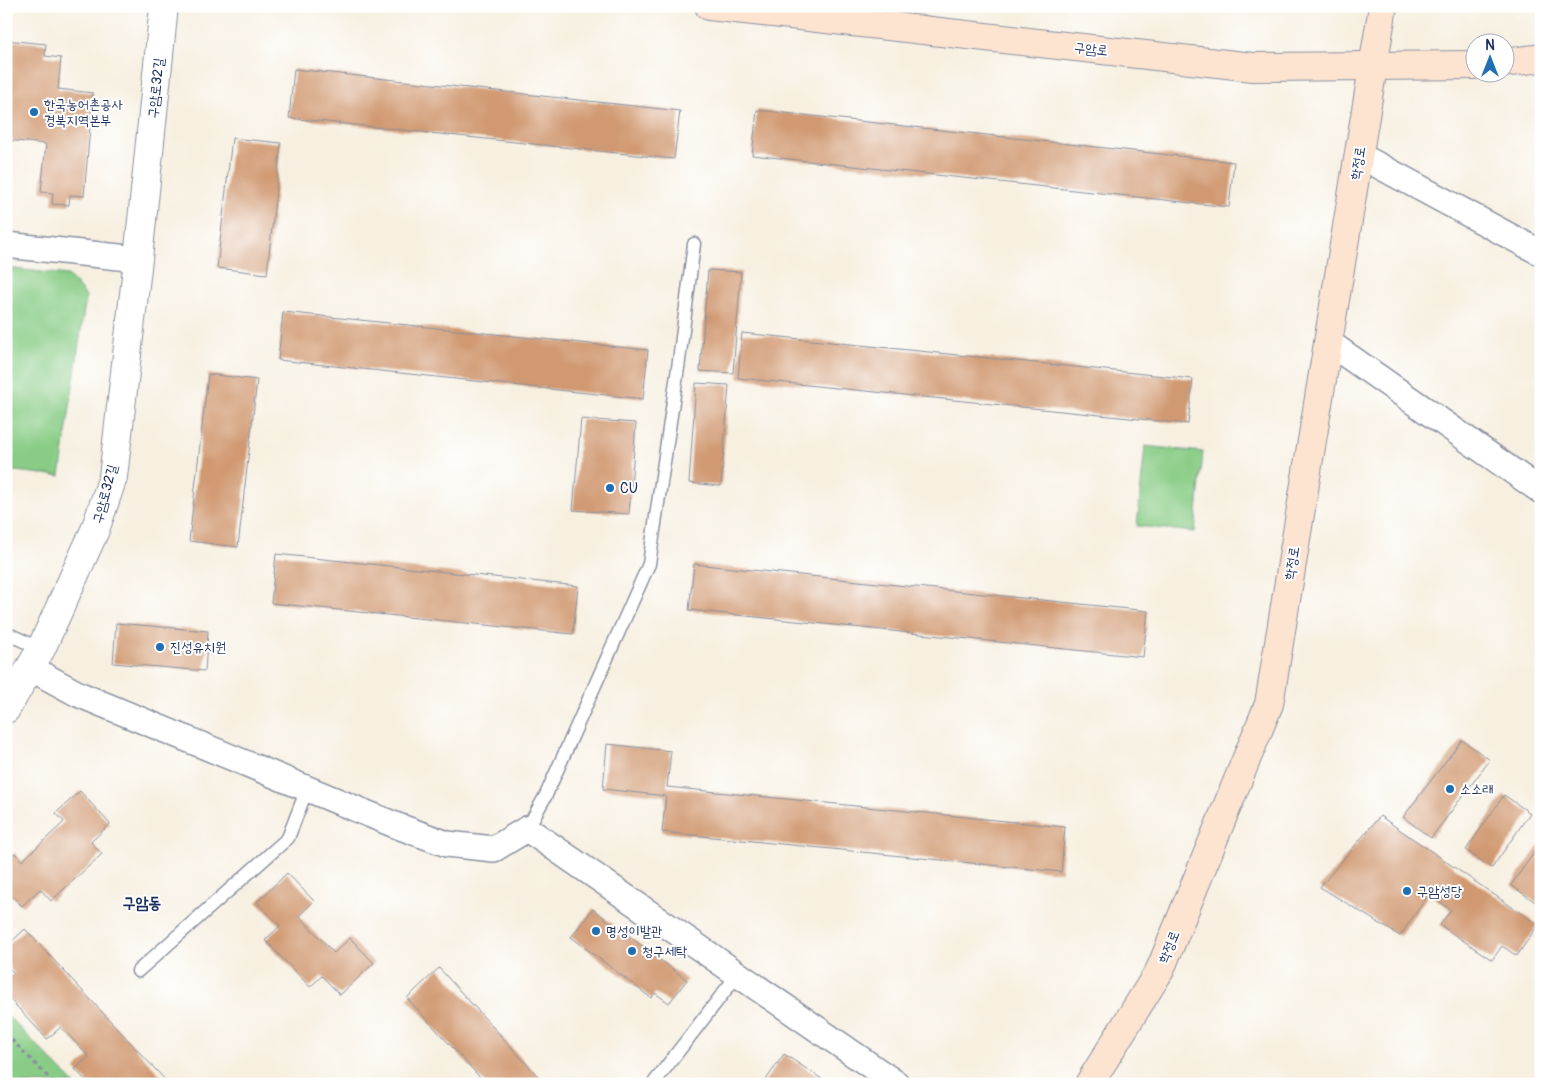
<svg xmlns="http://www.w3.org/2000/svg" width="1547" height="1090" font-family="Pangolin,'Poor Story',sans-serif">
  <style>
    .green { fill: #88cc85; stroke: #527e72 }
    .building { fill: #d09971 }
    .lines { fill: none; stroke-linecap: round; stroke-linejoin: round }
    .service-casing { stroke: #8990a0; stroke-width: 15 }
    .minor-casing { stroke: #8990a0; stroke-width: 28 }
    .tertiary-casing { stroke: #8990a0; stroke-width: 30 }
    .secondary-casing { stroke: #8990a0; stroke-width: 30 }
    .path { stroke: #8990a0; stroke-width: 3; stroke-dasharray: 4 4; stroke-linecap: butt }
    .service { stroke: #fff; stroke-width: 12 }
    .minor { stroke: #fff; stroke-width: 25 }
    .tertiary { stroke: #fff; stroke-width: 28 }
    .secondary { stroke: #fde4d1; stroke-width: 28 }
    .poi-dot { fill: #1f6fb2; stroke: #fff; stroke-width: 2 }
    .labels { text-anchor: middle; dominant-baseline: central; stroke-width: 4; stroke-linejoin: round; paint-order: stroke }
    .street-label { font-size: 14px; fill: #1b2f5e; stroke: #fff }
    .poi-label { font-size: 14px; fill: #1b2f5e; stroke: #fff; text-anchor: start }
    .quarter-label { font-size: 16px; font-weight: bold; fill: #1b2f5e; stroke: #fff }
  </style>
  <rect width="100%" height="100%" fill="#fff"/>
  <filter id="ink" filterUnits="userSpaceOnUse"><feTurbulence type="fractalNoise" baseFrequency=".02" numOctaves="2"/><feDisplacementMap in="SourceGraphic" scale="10" xChannelSelector="R" yChannelSelector="G"/><feConvolveMatrix kernelMatrix="1 2 1 2 8 2 1 2 1" color-interpolation-filters="sRGB"/></filter>
  <filter id="wash" filterUnits="userSpaceOnUse"><feTurbulence type="fractalNoise" baseFrequency=".0096" numOctaves="4" result="noise"/><feDisplacementMap in="SourceGraphic" scale="20" xChannelSelector="R" yChannelSelector="G"/><feGaussianBlur stdDeviation="1.12" result="paint"/><feColorMatrix in="noise" values="0 0 0 0 0 0 0 0 0 0 0 0 0 0 0 0 0 1.4 0 .05"/><feComposite in="paint" operator="in"/></filter>
  <g filter="url(#wash)">
    <rect width="100%" height="100%" fill="#f7f0e1"/>
    <g class="green">
      <polygon points="6,268 68,275 86,296 60,476 6,470"/>
      <polygon points="1145,446 1203,452 1195,532 1137,526"/>
      <polygon points="6,1014 75,1084 6,1084"/>
    </g>
    <g id="blocks">
      <g class="building">
        <polygon points="6,40 46,44 45,56 61,58 58,89 93,93 84,196 70,195 69,205 52,204 53,193 41,192 46,144 6,140 6,107 9,82 6,81"/>
        <polygon points="294,69 680,111 674,159 289,118"/>
        <polygon points="757,110 1234,162 1229,207 752,155"/>
        <polygon points="232,138 281,143 267,274 217,268"/>
        <polygon points="708,270 741,272 733,373 700,371"/>
        <polygon points="283,312 648,350 643,399 278,360"/>
        <polygon points="742,333 1193,379 1188,424 738,378"/>
        <polygon points="208,374 257,380 238,547 189,541"/>
        <polygon points="696,383 729,385 721,486 689,483"/>
        <polygon points="581,419 636,423 629,514 573,510"/>
        <polygon points="276,554 578,586 573,634 271,603"/>
        <polygon points="694,564 1148,611 1143,657 689,610"/>
        <polygon points="116,623 208,631 205,671 113,663"/>
        <polygon points="1462,740 1490,760 1431,838 1403,817"/>
        <polygon points="607,744 671,751 667,787 1065,827 1061,872 662,832 666,796 603,789"/>
        <polygon points="80,791 110,824 91,842 102,854 51,901 40,889 22,906 6,890 6,861 15,853 22,861 64,822 56,813"/>
        <polygon points="1504,795 1530,813 1492,868 1466,850"/>
        <polygon points="1380,816 1538,925 1517,956 1502,946 1492,960 1440,925 1451,910 1429,894 1400,936 1320,887"/>
        <polygon points="1541,843 1541,900 1538,904 1511,885"/>
        <polygon points="287,873 314,901 299,916 334,953 350,938 374,963 340,995 322,976 310,987 265,940 280,926 257,902"/>
        <polygon points="593,909 687,980 669,1003 655,993 651,998 571,937"/>
        <polygon points="25,929 169,1084 89,1084 75,1069 89,1057 61,1027 47,1039 6,995 6,981 14,973 6,965 6,947"/>
        <polygon points="439,968 545,1084 486,1084 407,998"/>
        <polygon points="784,1054 822,1079 818,1084 763,1084"/>
      </g>
    </g>
  </g>
  <g filter="url(#ink)">
    <use href="#blocks" fill-opacity="0" stroke="#8990a0" stroke-width="1"/>
    <g class="lines">
      <defs>
        <g id="service">
          <polyline points="6,633 41,649"/>
          <polyline points="527,829 546,795 649,564 679,361 694,244"/>
          <polyline points="138,971 288,838 307,789"/>
          <polyline points="653,1084 738,974"/>
        </g>
        <g id="minor">
          <polyline points="1359,155 1541,253"/>
          <polyline points="6,245 138,259"/>
          <polyline points="1328,342 1541,491"/>
          <polyline points="30,668 78,694 395,825 447,844 494,849 527,829 897,1084"/>
        </g>
        <polyline id="tertiary" points="6,709 41,649 95,530 113,477 138,259 164,6"/>
        <g id="secondary">
          <polyline points="709,6 1253,67 1474,65"/>
          <polyline points="1504,63 1541,58"/>
          <polyline points="1089,1084 1160,970 1269,704 1383,6"/>
        </g>
      </defs>
      <use href="#service" class="service-casing"/>
      <use href="#minor" class="minor-casing"/>
      <use href="#tertiary" class="tertiary-casing"/>
      <use href="#secondary" class="secondary-casing"/>
      <polyline class="path" points="6,1034 55,1084"/>
      <use href="#service" class="service"/>
      <use href="#minor" class="minor"/>
      <use href="#tertiary" class="tertiary"/>
      <use href="#secondary" class="secondary"/>
    </g>
  </g>
  <g class="poi-dot">
    <circle cx="34" cy="112" r="5"/>
    <circle cx="610" cy="488" r="5"/>
    <circle cx="160" cy="647" r="5"/>
    <circle cx="1450" cy="789" r="5"/>
    <circle cx="1407" cy="891" r="5"/>
    <circle cx="596" cy="931" r="5"/>
    <circle cx="632" cy="951" r="5"/>
  </g>
  <g class="labels">
    <g class="street-label">
      <text transform="translate(1091 49) rotate(6)">구암로</text>
      <text transform="translate(156 88) rotate(-84)">구암로32길</text>
      <text transform="translate(1358 163) rotate(-81)">학정로</text>
      <text transform="translate(105 494) rotate(-75)">구암로32길</text>
      <text transform="translate(1292 563) rotate(-81)">학정로</text>
      <text transform="translate(1169 947) rotate(-68)">학정로</text>
    </g>
    <g class="poi-label">
      <text x="44" y="104">한국농어촌공사<tspan x="44" dy="16">경북지역본부</tspan></text>
      <text x="620" y="488">CU</text>
      <text x="170" y="647">진성유치원</text>
      <text x="1460" y="789">소소래</text>
      <text x="1417" y="891">구암성당</text>
      <text x="606" y="931">명성이발관</text>
      <text x="642" y="951">청구세탁</text>
    </g>
    <g class="quarter-label">
      <text x="142" y="903">구암동</text>
    </g>
  </g>
  <rect width="1547" height="1090" fill="none" stroke="#fff" stroke-width="25"/>
  <g transform="translate(1490 58)"><circle r="24" fill="#ffffff" stroke="#a4acbf"/>
  <path d="M0-4L9 19L0 12L-9 19Z" fill="#1f6fb2"/>
  <text y="-8" font-size="14" font-weight="bold" text-anchor="middle" fill="#1b2f5e">N</text>
  </g>
</svg>
